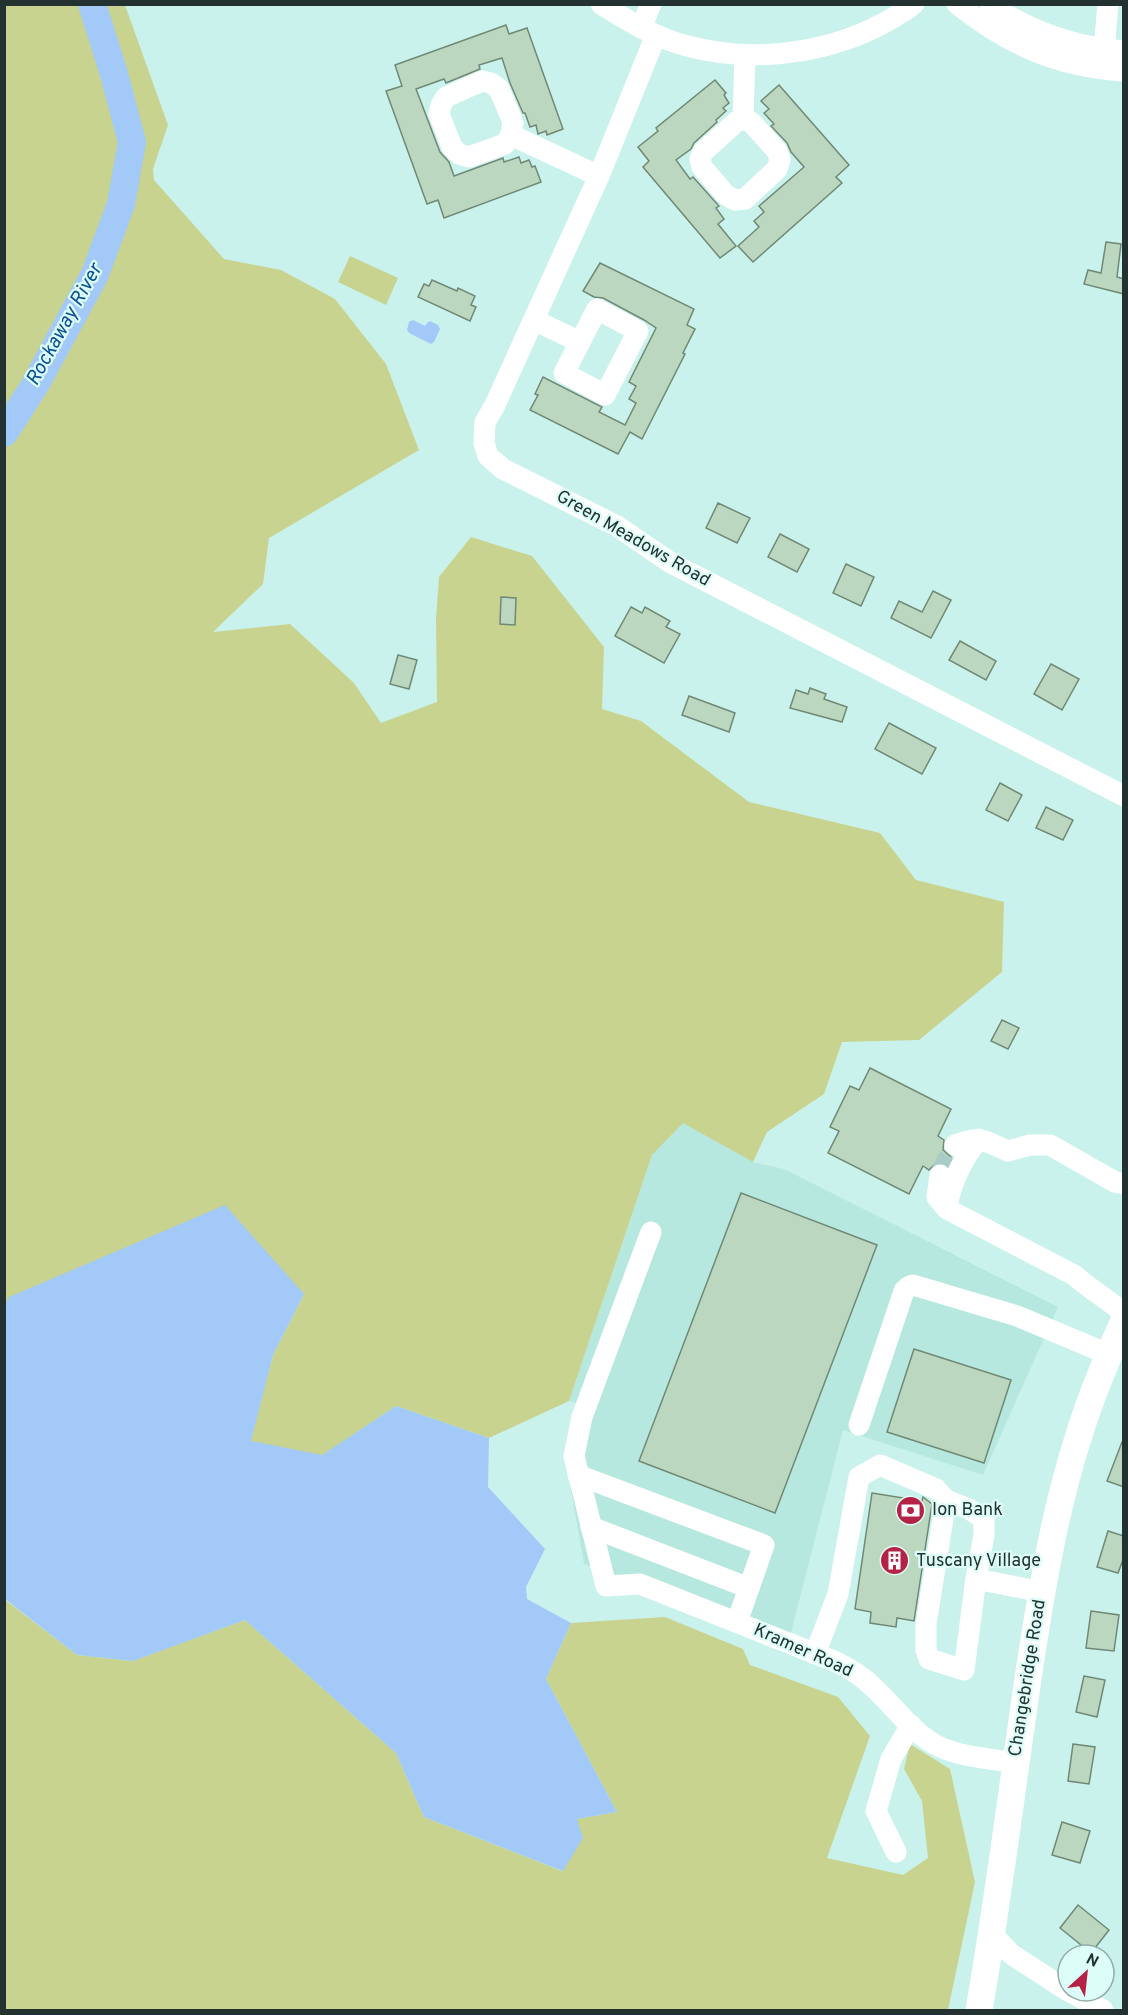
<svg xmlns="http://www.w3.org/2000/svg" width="1128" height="2015" font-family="Overpass,sans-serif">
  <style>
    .built { fill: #b6e8e0 }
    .green { fill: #c8d390 }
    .water { fill: #a2c9f7 }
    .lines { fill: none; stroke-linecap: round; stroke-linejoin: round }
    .river { stroke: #a2c9f7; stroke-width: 28 }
    .building { fill: #bcd7c0; stroke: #708974; stroke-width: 1.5 }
    .minor-tunnel { stroke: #a9ccc6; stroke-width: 21; stroke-dasharray: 21 10; stroke-linecap: butt }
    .minor { stroke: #fff; stroke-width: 21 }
    .major { stroke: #fff; stroke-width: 27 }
    .labels { text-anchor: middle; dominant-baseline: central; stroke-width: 4.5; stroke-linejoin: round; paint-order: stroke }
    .street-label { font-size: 18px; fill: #233230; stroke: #ddfef8 }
    .poi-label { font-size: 18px; fill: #233230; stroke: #ddfef8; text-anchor: start }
    .water-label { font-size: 20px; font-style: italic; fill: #074f91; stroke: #ddfef8 }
  </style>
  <rect width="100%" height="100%" fill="#caf2ec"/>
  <polygon class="built" points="683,1122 753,1162 784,1169 1058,1307 983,1475 843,1430 789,1640 584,1564 566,1461 588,1406 569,1401 652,1155"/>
  <g class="green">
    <polygon points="5,5 125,5 168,125 153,169 154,180 224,259 281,270 335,299 386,364 419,450 269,538 263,584 213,632 290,624 354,683 381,723 437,702 436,620 439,577 471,537 532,556 604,647 602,709 641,721 749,802 880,833 916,880 1004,902 1002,972 919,1040 842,1042 824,1094 767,1132 753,1162 683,1123 652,1155 569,1401 489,1438 396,1406 322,1456 250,1441 273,1355 304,1294 10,1297 5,1308"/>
    <polygon points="350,256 398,278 386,305 338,282"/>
    <polygon points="4,1599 77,1655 132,1661 245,1620 396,1753 424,1817 562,1871 577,1819 617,1812 546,1679 571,1623 665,1617 743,1649 750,1665 838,1697 870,1736 827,1858 903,1875 928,1858 922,1801 904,1769 910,1744 950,1769 975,1882 948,2010 5,2010"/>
  </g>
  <g class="water">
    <polygon points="413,320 425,326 427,323 430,321 438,325 440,329 434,342 431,344 409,333 407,330 409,322"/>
    <polygon points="225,1205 304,1294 273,1355 251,1441 322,1455 396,1406 489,1438 488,1487 545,1549 526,1587 527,1599 571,1623 546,1679 617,1812 577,1819 583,1838 563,1871 424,1817 396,1753 245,1620 133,1661 77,1655 5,1599 4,1308 9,1297"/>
  </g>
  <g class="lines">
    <polyline class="river" points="4,433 35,385 95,274 121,204 132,142 114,74 92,4"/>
  </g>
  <g class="building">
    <polygon points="506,25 509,34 527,28 563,129 547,135 546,131 538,134 536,125 530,127 525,113 523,113 510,83 502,58 479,65 480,69 446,83 444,79 416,89 440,152 449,162 454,176 503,158 504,162 519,157 521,163 529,160 532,167 535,166 541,182 444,218 438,200 427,204 386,91 402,86 395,65"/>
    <polygon points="715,80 726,93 724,95 729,103 723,108 726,111 716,120 717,122 694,143 691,149 676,160 690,179 693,177 719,206 716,208 724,219 718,224 736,246 720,258 643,167 649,161 638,147 658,131 656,128"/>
    <polygon points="779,85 849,165 836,177 842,183 753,262 738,246 759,227 754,221 764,212 759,206 804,167 791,152 787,143 771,126 774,124 764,113 769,109 761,101"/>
    <polygon points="1106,242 1121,244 1117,277 1124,279 1124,294 1084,284 1088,270 1101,273"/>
    <polygon points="600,263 694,309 687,325 695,329 683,353 685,354 642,439 630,432 618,454 530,410 538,395 535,394 543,377 602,407 599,412 625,425 636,403 629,399 636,386 629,382 656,328 644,320 603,298 594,297 583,291"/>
    <polygon points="432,280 457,291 458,288 475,296 471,305 476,307 470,321 418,297 424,284 429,286"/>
    <polygon points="718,503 750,518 737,543 706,528"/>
    <polygon points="780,534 809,549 797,572 768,557"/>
    <polygon points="846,564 874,577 861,606 833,593"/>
    <polygon points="933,591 951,600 931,638 891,618 899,601 922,612"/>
    <polygon points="501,597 516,598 515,625 500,624"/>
    <polygon points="631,607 642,613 645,607 670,621 666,627 680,634 664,663 615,636"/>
    <polygon points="960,641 996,661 986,680 949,660"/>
    <polygon points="398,655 417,660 409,689 390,684"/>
    <polygon points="1051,664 1079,679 1062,710 1034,694"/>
    <polygon points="810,688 826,694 824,699 847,707 842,722 790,708 796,690 808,694"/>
    <polygon points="689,696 735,713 729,732 682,715"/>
    <polygon points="889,723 936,748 922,774 875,749"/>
    <polygon points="1000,783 1022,795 1008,821 986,810"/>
    <polygon points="1046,807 1073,820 1063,840 1036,828"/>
    <polygon points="1002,1020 1019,1028 1008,1049 991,1041"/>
    <polygon points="870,1068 951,1109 938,1136 944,1140 943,1150 951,1157 947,1165 942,1163 936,1163 929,1170 923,1166 909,1194 828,1153 839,1131 830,1127 850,1086 859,1090"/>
    <polygon points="741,1193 877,1245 775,1513 639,1461"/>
    <polygon points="914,1349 1011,1380 984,1463 887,1432"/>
    <polygon points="1122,1442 1124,1442 1124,1487 1107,1481"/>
    <polygon points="872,1493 922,1501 923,1497 932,1504 914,1621 897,1618 896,1627 870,1623 871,1612 855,1609"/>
    <polygon points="1108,1531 1124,1536 1124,1557 1118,1573 1097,1567"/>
    <polygon points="1091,1611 1119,1615 1114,1651 1086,1648"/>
    <polygon points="1084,1676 1105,1680 1097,1717 1076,1712"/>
    <polygon points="1073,1744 1095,1747 1089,1784 1068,1781"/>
    <polygon points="1062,1822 1090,1831 1080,1863 1052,1855"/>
    <polygon points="1078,1905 1109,1930 1091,1953 1060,1928"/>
  </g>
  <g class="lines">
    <polyline class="minor-tunnel" points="940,1175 955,1145"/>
    <g class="minor">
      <path d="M601,4C628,21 656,38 687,46C764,66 850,51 914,4"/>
      <path d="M957,4C1009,45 1057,67 1124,71"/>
      <path d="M990,4C1031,33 1074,47 1124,51"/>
      <polyline points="641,28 651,4"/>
      <polyline points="656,35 599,176 494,407 485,422 484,443 488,456 503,469 617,526 671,563 1124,796"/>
      <polyline points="1105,64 1104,49 1108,4"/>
      <polygon points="482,81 491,83 499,89 513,122 511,135 505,144 469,157 459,154 452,147 439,114 441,105 446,97"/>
      <polygon points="743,119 751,122 777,151 780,160 777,169 745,199 735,200 726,195 702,167 700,159 703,152 736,122"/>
      <polyline points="743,119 745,55"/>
      <polyline points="511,135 599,176"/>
      <polygon points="597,309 638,331 605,395 564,373"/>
      <polyline points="534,320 580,342"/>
      <path d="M955,1145C980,1135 985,1141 1008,1151L1030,1145H1050L1115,1182L1124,1184"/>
      <path d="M940,1175L937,1197L947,1209L1074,1275C1090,1289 1107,1299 1124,1313"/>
      <path d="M947,1208C950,1185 963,1157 979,1139"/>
      <path d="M651,1232L582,1417L574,1456L606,1586L640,1584L834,1661C849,1668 861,1675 873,1687C893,1705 910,1730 934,1744C957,1757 989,1758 1015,1763"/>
      <polyline points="859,1425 904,1291 908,1287 913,1285 1017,1316 1108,1354"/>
      <polyline points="578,1475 764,1545 737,1622"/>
      <polyline points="946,1500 969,1509 984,1519 984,1535 976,1579"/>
      <polyline points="591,1527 749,1588"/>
      <polyline points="815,1654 838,1594 859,1477 880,1465 936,1489 946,1500 926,1624 926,1650 929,1659 964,1670 976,1579 1042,1592"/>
      <polyline points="896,1852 876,1811 891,1759 911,1725"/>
      <polyline points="992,1934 1011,1954 1068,1991"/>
      <polyline points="1069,1991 1103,2010"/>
    </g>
    <path class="major" d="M979,2010C999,1896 1013,1780 1030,1665C1042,1588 1055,1509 1079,1435C1091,1396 1107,1358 1124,1321"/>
  </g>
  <defs>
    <symbol id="bank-disc" viewBox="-11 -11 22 22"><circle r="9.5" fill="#b42246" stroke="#ddfef8"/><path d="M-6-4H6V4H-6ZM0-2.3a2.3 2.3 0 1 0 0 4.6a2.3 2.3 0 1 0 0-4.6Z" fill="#fff"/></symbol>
    <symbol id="building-disc" viewBox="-11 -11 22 22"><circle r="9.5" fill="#b42246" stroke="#ddfef8"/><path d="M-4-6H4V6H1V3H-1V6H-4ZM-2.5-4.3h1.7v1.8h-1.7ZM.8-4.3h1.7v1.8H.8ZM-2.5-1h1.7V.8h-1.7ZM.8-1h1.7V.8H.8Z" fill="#fff"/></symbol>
  </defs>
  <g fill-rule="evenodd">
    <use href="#bank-disc" x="894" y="1494" width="33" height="33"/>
    <use href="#building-disc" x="878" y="1544" width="33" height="33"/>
  </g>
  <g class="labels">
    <g class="street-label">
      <text transform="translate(633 539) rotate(30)">Green Meadows Road</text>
      <text transform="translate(803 1651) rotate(24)">Kramer Road</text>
      <text transform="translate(1028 1678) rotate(-81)">Changebridge Road</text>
    </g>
    <g class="poi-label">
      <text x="932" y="1510">Ion Bank</text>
      <text x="916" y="1561">Tuscany Village</text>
    </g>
    <g class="water-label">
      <text transform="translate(65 325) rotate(-61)">Rockaway River</text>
    </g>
  </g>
  <rect width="1128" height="2015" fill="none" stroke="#233230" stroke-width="12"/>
  <g transform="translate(1086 1973) rotate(27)"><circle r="28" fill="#ddfef8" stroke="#93aca8" stroke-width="1.5"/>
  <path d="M0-4.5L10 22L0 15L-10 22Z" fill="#b42246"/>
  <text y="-9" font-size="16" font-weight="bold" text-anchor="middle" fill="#233230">N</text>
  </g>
</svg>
